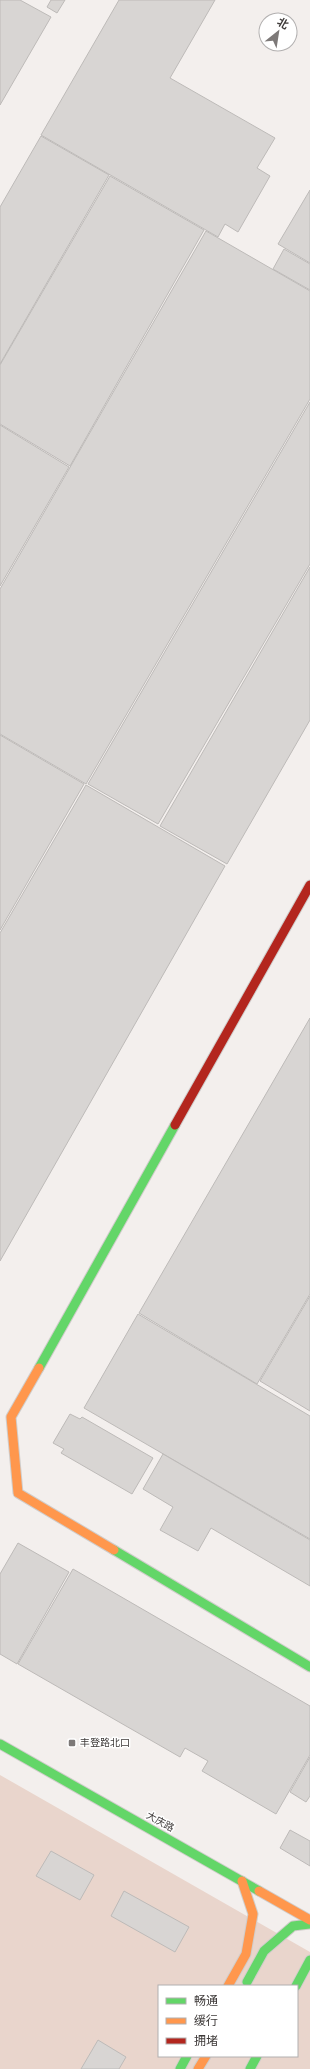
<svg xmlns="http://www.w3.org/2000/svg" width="310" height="2069" font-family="Signika,'Noto Sans SC',sans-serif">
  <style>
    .green { fill: #e9d5cc; fill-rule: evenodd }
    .building { fill: #d8d5d3; stroke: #bdbab8 }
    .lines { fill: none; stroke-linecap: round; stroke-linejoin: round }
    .fast-casing { stroke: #d0cdcb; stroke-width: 11 }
    .slow-casing { stroke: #d0cdcb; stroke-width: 11 }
    .jam-casing { stroke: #d0cdcb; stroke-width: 11 }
    .fast { stroke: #63d668; stroke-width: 9 }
    .slow { stroke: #ff974d; stroke-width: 9 }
    .jam { stroke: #b3261e; stroke-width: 9 }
    .poi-dot { fill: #7d7978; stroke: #fff; stroke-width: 1.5 }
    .labels { text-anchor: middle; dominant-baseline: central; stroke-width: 3; stroke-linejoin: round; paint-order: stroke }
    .poi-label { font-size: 10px; fill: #3e3a39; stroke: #fff; text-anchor: start }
    .street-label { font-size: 10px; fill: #3e3a39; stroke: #fff }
  </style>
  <rect width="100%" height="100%" fill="#f3efed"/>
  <path class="green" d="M0,1775L310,1952V2069H0ZM159,1986H297V2056H159Z"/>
  <g class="building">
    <polygon points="0,0 20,0 51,17 0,105"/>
    <polygon points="51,0 65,0 57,13 47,7"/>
    <polygon points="119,0 215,0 170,78 275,138 257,168 270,176 238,232 225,224 218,237 41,135"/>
    <polygon points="41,136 109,175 0,364 0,207"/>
    <polygon points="110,176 204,230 70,466 0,424 0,365"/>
    <polygon points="310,190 310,263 278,244"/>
    <polygon points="206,231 310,291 310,399 86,784 0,734 0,589"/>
    <polygon points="284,249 310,264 310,290 273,269"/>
    <polygon points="310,402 310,564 158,824 88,784"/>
    <polygon points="0,425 69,467 0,586"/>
    <polygon points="310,567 310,720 227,864 160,826"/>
    <polygon points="0,735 84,784 0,930"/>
    <polygon points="86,785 225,866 0,1261 0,933"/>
    <polygon points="310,1018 310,1294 257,1384 139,1313"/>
    <polygon points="310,1296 310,1411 260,1381"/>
    <polygon points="138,1314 310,1416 310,1539 84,1408"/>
    <polygon points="70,1414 80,1419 82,1417 153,1458 132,1494 61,1453 64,1449 53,1443"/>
    <polygon points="163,1454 310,1540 310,1586 211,1528 198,1551 160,1530 173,1507 143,1489"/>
    <polygon points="18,1543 69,1572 17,1664 0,1654 0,1574"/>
    <polygon points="73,1569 310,1706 310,1755 276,1814 202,1771 208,1761 185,1748 180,1757 18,1664"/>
    <polygon points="310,1757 310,1796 306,1802 290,1792"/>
    <polygon points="290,1830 310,1841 310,1866 280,1848"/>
    <polygon points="51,1851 94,1875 80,1900 36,1876"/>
    <polygon points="124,1891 189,1927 175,1952 111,1916"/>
    <polygon points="98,2040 126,2057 119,2069 81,2069"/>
  </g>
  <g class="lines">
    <defs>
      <g id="fast">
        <polyline points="39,1368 175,1125"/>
        <polyline points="114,1550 310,1667"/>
        <polyline points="0,1744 259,1891"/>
        <polyline points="247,1982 264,1951 293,1926 310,1924"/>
        <polyline points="296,1986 310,1960"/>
        <polyline points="180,2069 187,2056"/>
        <polyline points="250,2069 257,2056"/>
      </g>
      <g id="slow">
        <polyline points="39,1368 11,1417 18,1493 114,1550"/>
        <polyline points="259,1891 310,1920"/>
        <polyline points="228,1986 246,1954 253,1914 242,1881"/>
        <polyline points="198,2069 206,2056"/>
      </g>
      <polyline id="jam" points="175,1125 310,885"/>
    </defs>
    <use href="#fast" class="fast-casing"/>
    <use href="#slow" class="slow-casing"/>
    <use href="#jam" class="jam-casing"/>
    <use href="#fast" class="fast"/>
    <use href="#slow" class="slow"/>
    <use href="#jam" class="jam"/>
  </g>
  <rect class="poi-dot" x="68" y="1739" width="8" height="8" rx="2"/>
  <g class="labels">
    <g class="poi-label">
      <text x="80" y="1743">丰登路北口</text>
    </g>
    <g class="street-label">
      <text transform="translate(160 1822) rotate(29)">大庆路</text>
    </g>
  </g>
  <rect x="158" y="1985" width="140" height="72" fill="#ffffff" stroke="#b2b0b0"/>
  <rect x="166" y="1998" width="20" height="6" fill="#63d668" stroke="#b2b0b0"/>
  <text x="194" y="2005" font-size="12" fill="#3e3a39">畅通</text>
  <rect x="166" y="2018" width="20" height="6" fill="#ff974d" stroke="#b2b0b0"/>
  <text x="194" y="2025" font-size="12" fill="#3e3a39">缓行</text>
  <rect x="166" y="2038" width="20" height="6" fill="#b3261e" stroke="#b2b0b0"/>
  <text x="194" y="2045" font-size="12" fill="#3e3a39">拥堵</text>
  <g transform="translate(278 32) rotate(30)"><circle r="19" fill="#ffffff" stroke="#b2b0b0"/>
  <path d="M0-3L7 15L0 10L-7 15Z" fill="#7d7978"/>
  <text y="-6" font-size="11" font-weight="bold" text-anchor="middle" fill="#3e3a39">北</text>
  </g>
</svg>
